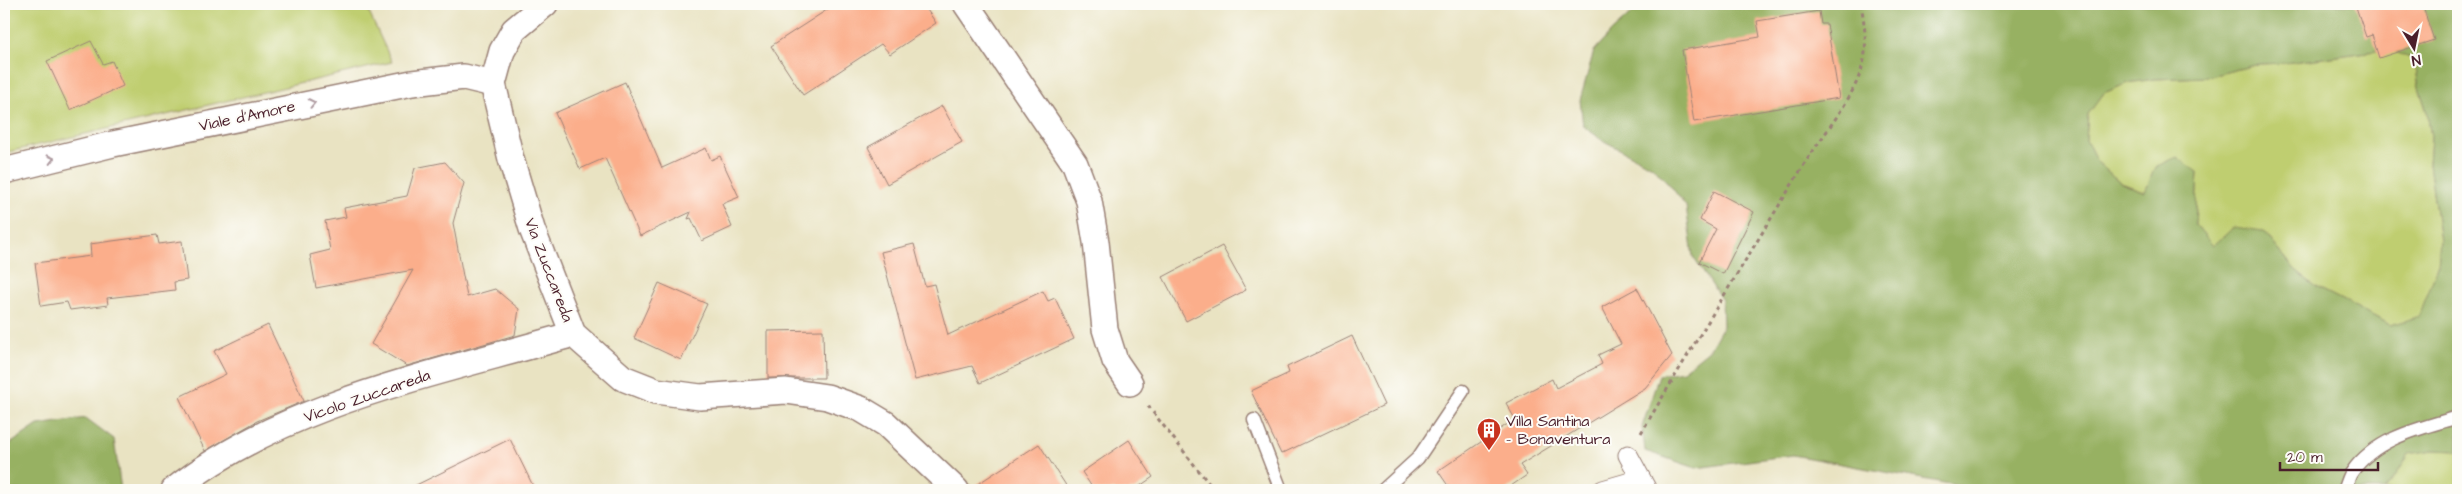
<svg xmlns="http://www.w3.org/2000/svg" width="2462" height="494" font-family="'Architects Daughter',sans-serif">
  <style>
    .green { fill: #bfce70; stroke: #84764e }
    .forest { fill: #97b162; stroke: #706846; fill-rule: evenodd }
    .building { fill: #fbae8b }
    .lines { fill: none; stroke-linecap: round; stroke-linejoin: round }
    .service-casing { stroke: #9a8176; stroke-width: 15 }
    .pedestrian-casing { stroke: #9a8176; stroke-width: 21 }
    .minor-casing { stroke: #9a8176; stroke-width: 28 }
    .path { stroke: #9a8176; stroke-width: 3; stroke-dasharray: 4 4; stroke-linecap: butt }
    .service { stroke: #fff; stroke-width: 12 }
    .pedestrian { stroke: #fff; stroke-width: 19 }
    .minor { stroke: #fff; stroke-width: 25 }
    .oneway { stroke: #ae9aa0 }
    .labels { text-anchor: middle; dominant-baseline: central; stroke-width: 4; stroke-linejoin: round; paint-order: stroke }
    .street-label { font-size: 16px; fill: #4a1f2b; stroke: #fdfcf7 }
    .poi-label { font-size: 16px; fill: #4a1f2b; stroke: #fdfcf7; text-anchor: start }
  </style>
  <rect width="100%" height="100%" fill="#fdfcf7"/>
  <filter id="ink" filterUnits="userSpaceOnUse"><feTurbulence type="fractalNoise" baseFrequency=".02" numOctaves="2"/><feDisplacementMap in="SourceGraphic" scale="10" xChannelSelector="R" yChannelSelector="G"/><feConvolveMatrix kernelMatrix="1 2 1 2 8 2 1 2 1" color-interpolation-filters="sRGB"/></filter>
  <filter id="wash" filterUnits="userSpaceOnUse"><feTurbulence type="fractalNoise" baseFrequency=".0096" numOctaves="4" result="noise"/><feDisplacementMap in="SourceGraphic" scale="20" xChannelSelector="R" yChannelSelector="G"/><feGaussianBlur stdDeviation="1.12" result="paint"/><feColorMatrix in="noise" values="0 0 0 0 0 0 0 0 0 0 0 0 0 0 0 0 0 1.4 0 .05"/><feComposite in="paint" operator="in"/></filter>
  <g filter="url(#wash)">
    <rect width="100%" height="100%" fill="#e9e3c2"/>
    <g class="green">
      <polygon points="4,4 365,4 392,62 4,153"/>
      <polygon points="2390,49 2415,61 2419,87 2427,112 2431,137 2429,164 2440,241 2438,267 2419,317 2391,325 2318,288 2298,273 2263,231 2213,246 2195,225 2198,172 2155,167 2146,192 2121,183 2097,162 2086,140 2088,114 2104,93 2128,83 2154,79 2206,77 2259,64 2285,63"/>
      <polygon points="2434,450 2458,451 2458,490 2383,490 2396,476 2409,453"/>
    </g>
    <g class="forest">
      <path d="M1642,4H2458V451L2434,450L2409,454L2396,476L2383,490H1982L1793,455L1696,468L1645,451L1642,427L1659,375L1683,371L1710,349L1723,326L1722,300L1693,257L1686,206L1669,184L1652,166L1604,141L1583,126L1580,100L1594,51L1612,31ZM2390,49L2415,61L2419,87L2427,112L2431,137L2429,164L2440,241L2438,267L2419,316L2391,325L2318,288L2298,273L2263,231L2234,227L2213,246L2195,225L2198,172L2177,157L2155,167L2145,192L2121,183L2097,162L2086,140L2088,114L2104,93L2128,83L2154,79L2206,77L2259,64L2285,63Z"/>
      <polygon points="86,418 114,439 121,490 4,490 4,448 38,425"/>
    </g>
    <g id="blocks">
      <g class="building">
        <polygon points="836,4 923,4 936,23 890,54 881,44 803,95 771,46"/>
        <polygon points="2355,4 2422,4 2434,40 2379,58 2372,35 2366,37"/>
        <polygon points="1819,11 1821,24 1827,24 1839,98 1694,122 1682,50 1760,37 1757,21"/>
        <polygon points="91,41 103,64 112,61 123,86 70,110 47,61"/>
        <polygon points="625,82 662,168 706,148 711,160 720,156 739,197 722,204 732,227 702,241 691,218 688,219 691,212 640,236 605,158 580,169 555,113"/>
        <polygon points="942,106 962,142 887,184 868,147"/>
        <polygon points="445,162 464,183 453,223 467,297 495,289 519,309 515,335 407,366 371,344 413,270 316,288 310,255 330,250 325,221 346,217 344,208 407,196 415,168"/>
        <polygon points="1714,191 1754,212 1723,274 1699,262 1716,229 1700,220"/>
        <polygon points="157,235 159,244 182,241 187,280 174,282 175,290 107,298 108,305 70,310 67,302 41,306 35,263 91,256 90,244"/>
        <polygon points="914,244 925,286 934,284 948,335 1043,291 1048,301 1055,298 1074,339 980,383 972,366 915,380 881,252"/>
        <polygon points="1222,246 1246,290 1186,321 1163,277"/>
        <polygon points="659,283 707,304 681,360 634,338"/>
        <polygon points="1637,288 1672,355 1645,388 1520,465 1527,475 1505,490 1451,490 1438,471 1515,419 1506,403 1552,379 1556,388 1602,364 1598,355 1621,344 1602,307"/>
        <polygon points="268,325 304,401 257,421 205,451 179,397 226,374 214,351"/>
        <polygon points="823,330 824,378 768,378 768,331"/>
        <polygon points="1352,336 1384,405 1281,454 1251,391 1289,373 1287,367"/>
        <polygon points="510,439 535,490 406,490"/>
        <polygon points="1129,440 1153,477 1134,490 1094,490 1082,472"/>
        <polygon points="1039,444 1069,490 970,490 970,489"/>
      </g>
    </g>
  </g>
  <g filter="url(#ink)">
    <use href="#blocks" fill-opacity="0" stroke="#9a8176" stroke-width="1"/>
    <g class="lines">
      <defs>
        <g id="service">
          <polyline points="1254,420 1281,490"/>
          <polyline points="1383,490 1418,458 1463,391"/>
          <path d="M2344,490C2347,485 2348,477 2352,472C2375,438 2421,428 2458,417"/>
        </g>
        <g id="pedestrian">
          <polyline points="1628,455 1647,490"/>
          <polyline points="1603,490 1641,479"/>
        </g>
        <g id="minor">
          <polyline points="545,4 514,30 502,51 493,84 511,159 532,229 573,334 623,378 656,391 700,397 786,391 827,397 861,409 886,424 956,490"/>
          <polyline points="966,4 1075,164 1089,201 1096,242 1105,329 1115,361 1130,383"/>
          <polyline points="4,171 113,144 412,83 464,77 493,84"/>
          <path d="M174,490C284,402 441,373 573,334"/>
        </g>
      </defs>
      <use href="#service" class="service-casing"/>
      <use href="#pedestrian" class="pedestrian-casing"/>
      <use href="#minor" class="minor-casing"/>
      <g class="path">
        <polyline points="1148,406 1214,490"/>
        <path d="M1641,433C1694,344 1748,256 1802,168C1821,136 1854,100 1863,64C1868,45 1864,22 1861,4"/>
      </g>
      <use href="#service" class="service"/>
      <use href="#pedestrian" class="pedestrian"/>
      <use href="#minor" class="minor"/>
    </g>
    <defs><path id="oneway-chevron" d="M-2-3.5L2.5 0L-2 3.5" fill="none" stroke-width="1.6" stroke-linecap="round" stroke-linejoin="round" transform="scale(1.25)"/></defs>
    <g class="oneway">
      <use href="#oneway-chevron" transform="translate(312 103) rotate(-12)"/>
      <use href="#oneway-chevron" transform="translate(51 159) rotate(-14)"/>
    </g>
  </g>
  <defs>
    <symbol id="building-pin" viewBox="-11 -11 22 30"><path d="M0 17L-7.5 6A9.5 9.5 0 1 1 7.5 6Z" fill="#c8321e" stroke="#fdfcf7"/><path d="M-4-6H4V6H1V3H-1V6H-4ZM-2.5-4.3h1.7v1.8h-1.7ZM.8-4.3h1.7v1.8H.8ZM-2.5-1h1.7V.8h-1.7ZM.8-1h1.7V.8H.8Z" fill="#fff"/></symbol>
  </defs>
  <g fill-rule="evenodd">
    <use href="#building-pin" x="1475" y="416" width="28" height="38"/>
  </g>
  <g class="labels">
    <g class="street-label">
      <text transform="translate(247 116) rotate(-12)">Viale d'Amore</text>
      <text transform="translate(549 270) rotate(69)">Via Zuccareda</text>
      <text transform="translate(367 396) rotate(-19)">Vicolo Zuccareda</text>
    </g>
    <g class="poi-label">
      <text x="1506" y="421">Villa Santina<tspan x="1506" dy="18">- Bonaventura</tspan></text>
    </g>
  </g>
  <rect width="2462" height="494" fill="none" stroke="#fdfcf7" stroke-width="20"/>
  <g transform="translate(2414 48) rotate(170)" stroke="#fdfcf7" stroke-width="4" paint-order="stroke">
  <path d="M0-4L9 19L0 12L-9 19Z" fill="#4a1f2b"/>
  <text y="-8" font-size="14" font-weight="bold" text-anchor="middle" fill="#4a1f2b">N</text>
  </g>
  <path d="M2280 462v8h98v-8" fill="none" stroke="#4a1f2b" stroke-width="2.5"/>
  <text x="2287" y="462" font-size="15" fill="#4a1f2b" stroke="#fdfcf7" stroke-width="4" paint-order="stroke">20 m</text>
</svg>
